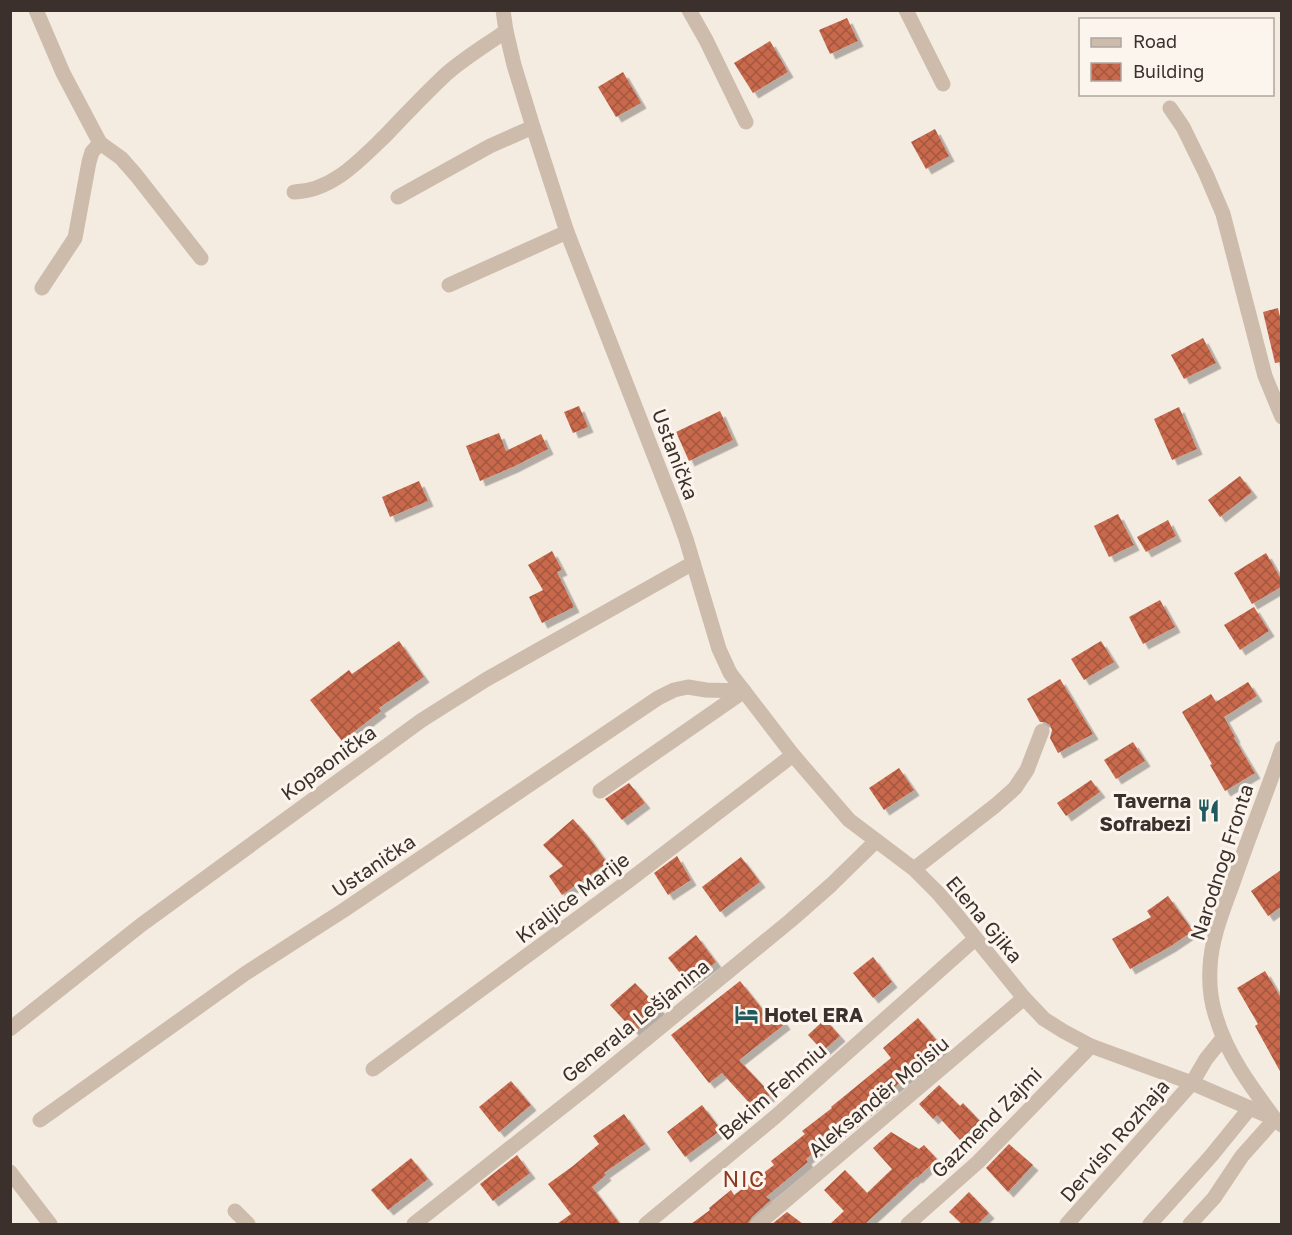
<svg xmlns="http://www.w3.org/2000/svg" width="1292" height="1235" font-family="'Golos Text',sans-serif">
  <style>
    .building { fill: url(#building-cross-hatch); filter: url(#shadow) }
    .lines { fill: none; stroke-linecap: round; stroke-linejoin: round }
    .minor { stroke: #cdbbac; stroke-width: 15 }
    .labels { text-anchor: middle; dominant-baseline: central; stroke-width: 6; stroke-linejoin: round; paint-order: stroke }
    .street-label { font-size: 20px; fill: #3b302b; stroke: #fbf5ee }
    .poi-label { font-size: 20px; font-weight: bold; fill: #3b302b; stroke: #fbf5ee; text-anchor: end }
    .quarter-label { font-size: 22px; letter-spacing: 1.5px; fill: #8c3b22; stroke: #fbf5ee }
  </style>
  <defs>
    <pattern id="building-cross-hatch" width="8" height="8" patternUnits="userSpaceOnUse" patternTransform="scale(1.5)"><rect width="8" height="8" fill="#c8694b"/><path d="M0 0l8 8M0 8l8-8" fill="none" stroke="#a4573f"/></pattern>
    <filter id="shadow"><feDropShadow dx="5.5" dy="5.5" stdDeviation="0" flood-color="#0004"/></filter>
  </defs>
  <rect width="100%" height="100%" fill="#f4ebe1"/>
  <g class="building">
    <polygon points="847,18 858,41 830,54 819,30"/>
    <polygon points="770,41 788,72 753,93 734,63"/>
    <polygon points="623,72 641,103 616,117 598,87"/>
    <polygon points="935,129 949,156 926,169 911,142"/>
    <polygon points="1278,308 1281,322 1281,362 1275,363 1263,312"/>
    <polygon points="1203,338 1216,363 1184,379 1171,355"/>
    <polygon points="579,406 588,427 573,433 564,412"/>
    <polygon points="1179,407 1197,449 1172,460 1154,419"/>
    <polygon points="720,411 733,440 689,461 676,432"/>
    <polygon points="499,433 506,451 541,434 548,449 513,467 480,481 466,446"/>
    <polygon points="1240,476 1252,492 1220,517 1208,500"/>
    <polygon points="419,481 428,501 390,517 382,497"/>
    <polygon points="1118,514 1134,545 1109,557 1094,526"/>
    <polygon points="1168,520 1176,536 1146,552 1137,537"/>
    <polygon points="552,551 562,570 557,572 574,607 542,623 529,597 543,590 528,565"/>
    <polygon points="1266,553 1281,579 1281,587 1252,604 1234,573"/>
    <polygon points="1160,600 1175,627 1143,644 1129,617"/>
    <polygon points="1254,607 1269,631 1240,650 1224,625"/>
    <polygon points="399,641 424,677 379,708 381,711 342,741 310,700 349,670 352,674"/>
    <polygon points="1101,641 1114,662 1084,680 1071,659"/>
    <polygon points="1060,679 1093,734 1058,753 1050,738 1052,730 1050,725 1045,722 1040,722 1027,699"/>
    <polygon points="1248,682 1257,696 1224,717 1235,737 1234,738 1255,773 1225,791 1210,765 1212,764 1182,712 1211,694 1216,702"/>
    <polygon points="1133,742 1145,761 1116,779 1104,760"/>
    <polygon points="899,768 914,790 884,810 869,788"/>
    <polygon points="1091,780 1100,792 1066,816 1057,803"/>
    <polygon points="629,783 645,803 622,820 605,799"/>
    <polygon points="573,819 587,835 607,863 562,895 549,876 563,866 543,845"/>
    <polygon points="677,856 691,880 668,895 654,873"/>
    <polygon points="741,857 760,882 720,912 702,887"/>
    <polygon points="1281,870 1281,907 1268,916 1251,891"/>
    <polygon points="1168,896 1193,931 1171,946 1130,969 1112,939 1151,917 1147,911"/>
    <polygon points="696,935 716,962 688,983 668,958"/>
    <polygon points="873,957 892,982 873,998 853,973"/>
    <polygon points="1265,971 1281,998 1281,1073 1255,1026 1258,1024 1237,988"/>
    <polygon points="740,981 763,1010 773,1006 785,1024 739,1060 771,1094 755,1109 722,1073 709,1083 671,1035"/>
    <polygon points="635,983 660,1009 635,1032 610,1005"/>
    <polygon points="918,1018 943,1048 806,1159 808,1162 766,1197 771,1200 752,1217 748,1224 691,1224 710,1210 709,1208 731,1190 734,1195 774,1165 771,1161 805,1134 802,1131 832,1108 831,1107 891,1058 883,1048"/>
    <polygon points="825,1019 840,1036 823,1051 808,1035"/>
    <polygon points="511,1081 531,1105 499,1132 479,1107"/>
    <polygon points="939,1085 960,1106 963,1103 980,1121 960,1140 937,1115 933,1119 919,1104"/>
    <polygon points="702,1105 721,1130 685,1157 667,1132"/>
    <polygon points="624,1114 645,1144 604,1173 606,1175 592,1187 620,1224 557,1224 571,1214 548,1184 573,1166 599,1144 593,1136"/>
    <polygon points="891,1132 919,1149 924,1145 937,1159 917,1178 916,1177 865,1224 830,1224 844,1211 824,1190 845,1170 867,1193 892,1169 873,1148"/>
    <polygon points="1009,1144 1033,1165 1008,1192 986,1168"/>
    <polygon points="517,1155 530,1173 493,1201 480,1184"/>
    <polygon points="411,1158 428,1179 388,1210 371,1190"/>
    <polygon points="969,1192 989,1213 978,1224 962,1224 949,1212"/>
    <polygon points="787,1212 803,1224 772,1224"/>
  </g>
  <g class="lines">
    <g class="minor">
      <polyline points="36,10 63,73 100,143 121,158 136,175 201,258"/>
      <polyline points="503,10 506,31 514,65 533,127 567,232 677,514 686,539 719,649 730,673 793,755 849,820 914,869 938,893 956,914 1024,998 1044,1019 1063,1031 1091,1046 1192,1083 1275,1119 1282,1125"/>
      <polyline points="689,10 706,40 746,122"/>
      <polyline points="906,10 943,84"/>
      <polyline points="1170,108 1183,127 1206,174 1223,214 1265,376 1282,417"/>
      <path d="M294,192C332,191 359,161 385,136C404,116 423,96 443,77C461,60 485,46 506,31"/>
      <polyline points="398,197 490,146 533,127"/>
      <polyline points="449,285 567,232"/>
      <polyline points="42,288 75,238 89,162 92,152 100,143"/>
      <polyline points="914,869 996,805 1015,788 1027,770 1042,731"/>
      <polyline points="10,1029 141,925 422,720 487,679 693,563"/>
      <polyline points="373,1069 627,882 793,755"/>
      <polyline points="40,1120 246,973 344,910 658,698 674,690 688,687 706,690 744,691 600,791"/>
      <polyline points="10,1172 50,1224"/>
      <polyline points="235,1211 248,1224"/>
      <polyline points="414,1224 590,1085 790,921 831,885 876,841"/>
      <polyline points="646,1224 775,1117 975,939"/>
      <polyline points="758,1224 1024,998"/>
      <polyline points="908,1224 978,1162 1091,1046"/>
      <polyline points="1067,1224 1192,1083 1206,1059 1223,1038"/>
      <polyline points="1150,1224 1211,1156 1250,1108"/>
      <path d="M1190,1224L1214,1198L1242,1156L1275,1119C1252,1088 1227,1055 1216,1017C1211,1002 1209,984 1210,968C1211,938 1224,908 1234,880C1249,836 1267,792 1282,748"/>
    </g>
  </g>
  <defs>
    <symbol id="restaurant-bare" viewBox="-9 -9 18 18"><path d="M-5-6h1v4h1v-4h1v4h1v-4h1v5L-1.5 .5V6h-2V.5L-5-1ZM5-6V6H3V1.5H1.5Q1.5-4 5-6Z" fill="#1f5a5e" stroke="#fbf5ee" stroke-width="2.5" paint-order="stroke"/></symbol>
    <symbol id="hotel-bare" viewBox="-9 -9 18 18"><path d="M-6-4.5h1.5V1H6V5H4.5V3h-9V5H-6ZM-4 0a1.8 1.8 0 1 1 3.6 0ZM.5 0V-2.5h3Q6-2.5 6 0Z" fill="#1f5a5e" stroke="#fbf5ee" stroke-width="2.5" paint-order="stroke"/></symbol>
  </defs>
  <g fill-rule="evenodd">
    <use href="#restaurant-bare" x="1192" y="794" width="33" height="33"/>
    <use href="#hotel-bare" x="730" y="998" width="33" height="33"/>
  </g>
  <g class="labels">
    <g class="street-label">
      <text transform="translate(676 454) rotate(69)">Ustanička</text>
      <text transform="translate(328 762) rotate(-36)">Kopaonička</text>
      <text transform="translate(1221 862) rotate(-72)">Narodnog Fronta</text>
      <text transform="translate(373 865) rotate(-34)">Ustanička</text>
      <text transform="translate(572 897) rotate(-37)">Kraljice Marije</text>
      <text transform="translate(985 919) rotate(50)">Elena Gjika</text>
      <text transform="translate(635 1020) rotate(-39)">Generala Lešjanina</text>
      <text transform="translate(772 1091) rotate(-41)">Bekim Fehmiu</text>
      <text transform="translate(878 1096) rotate(-40)">Aleksandër Moisiu</text>
      <text transform="translate(986 1122) rotate(-45)">Gazmend Zajmi</text>
      <text transform="translate(1114 1140) rotate(-49)">Dervish Rozhaja</text>
    </g>
    <g class="poi-label">
      <text x="1191" y="800">Taverna<tspan x="1191" dy="23">Sofrabezi</tspan></text>
      <text x="764" y="1014" text-anchor="start">Hotel ERA</text>
    </g>
    <g class="quarter-label">
      <text x="744" y="1178">NIC</text>
    </g>
  </g>
  <rect width="1292" height="1235" fill="none" stroke="#3b302b" stroke-width="24"/>
  <rect x="1079" y="18" width="195" height="78" fill="#fbf5ee" stroke="#aea6a0" stroke-width="1.5"/>
  <rect x="1091" y="38" width="30" height="9" fill="#cdbbac" stroke="#aea6a0" stroke-width="1.5"/>
  <text x="1133" y="48" font-size="18" fill="#3b302b">Road</text>
  <rect x="1091" y="63" width="30" height="18" fill="url(#building-cross-hatch)" stroke="#aea6a0" stroke-width="1.5"/>
  <text x="1133" y="78" font-size="18" fill="#3b302b">Building</text>
</svg>
